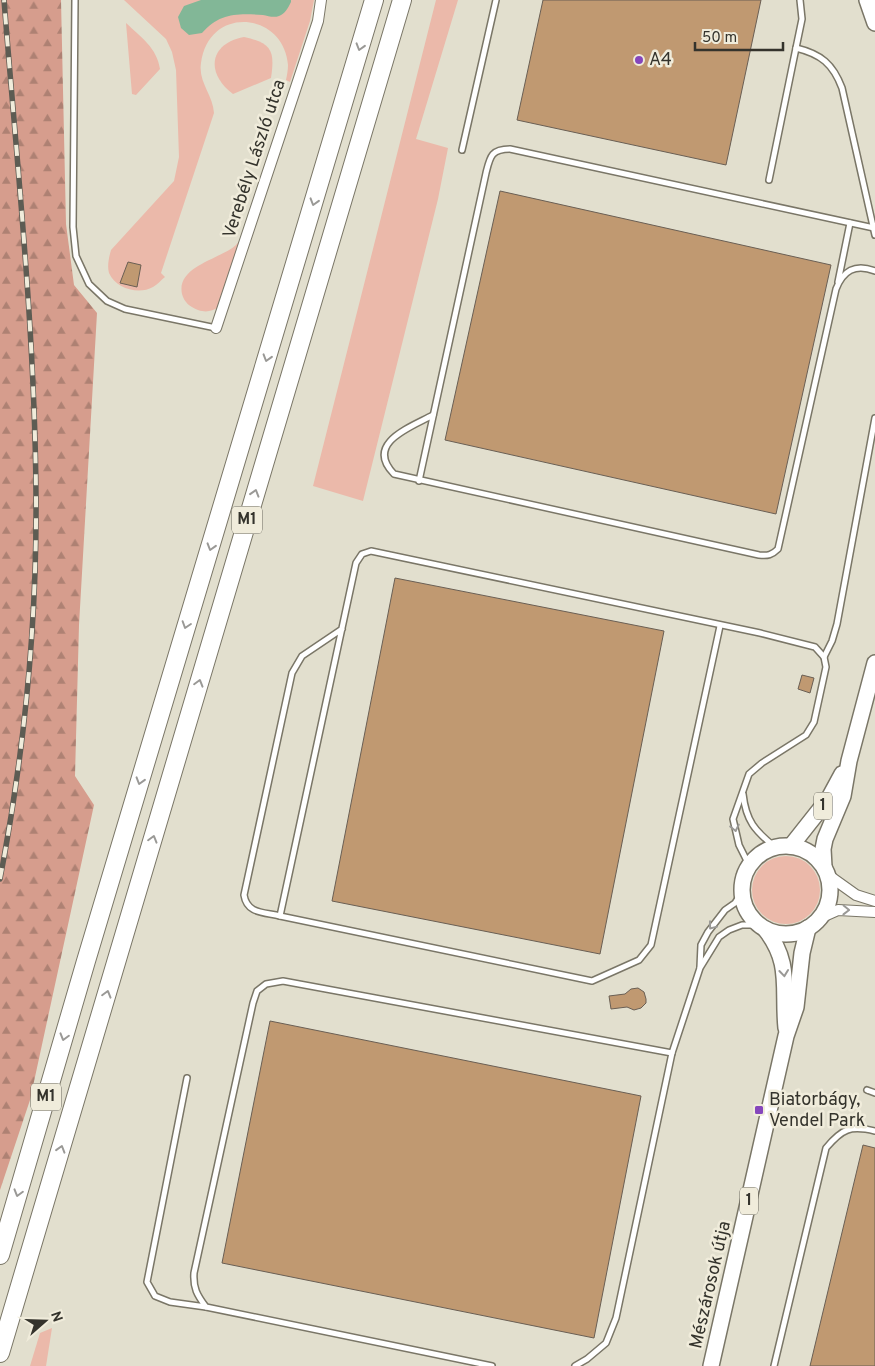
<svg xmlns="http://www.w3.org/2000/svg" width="875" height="1366" font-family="Overpass,sans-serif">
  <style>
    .grass { fill: #ebb9aa }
    .forest { fill: url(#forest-firs) }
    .water { fill: #82b797 }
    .building { fill: #c09971; stroke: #6a5f54 }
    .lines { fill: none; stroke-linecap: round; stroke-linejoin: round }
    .lane-casing { stroke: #7a7667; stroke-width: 8 }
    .street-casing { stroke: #7a7667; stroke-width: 12 }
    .primary-casing { stroke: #7a7667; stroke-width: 18 }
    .highway-casing { stroke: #7a7667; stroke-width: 20 }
    .lane { stroke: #fff; stroke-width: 5 }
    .street { stroke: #fff; stroke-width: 10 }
    .primary { stroke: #fff; stroke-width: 15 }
    .highway { stroke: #fff; stroke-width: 18 }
    .rail-casing { stroke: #5d5c53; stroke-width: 5.5 }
    .rail { stroke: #f0ecdb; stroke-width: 4; stroke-dasharray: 11; stroke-linecap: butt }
    .oneway { stroke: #9a9996 }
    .poi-dot { fill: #8546bc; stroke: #f0ecdb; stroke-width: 2 }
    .labels { text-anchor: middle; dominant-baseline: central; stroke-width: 5; stroke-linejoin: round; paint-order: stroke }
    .shield { fill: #f0ecdb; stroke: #6c6a60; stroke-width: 1 }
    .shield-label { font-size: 16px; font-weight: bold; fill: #34332c }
    .poi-label { font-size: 18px; fill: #34332c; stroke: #f0ecdb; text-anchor: start }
    .street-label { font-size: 18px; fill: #34332c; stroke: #f0ecdb }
  </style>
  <defs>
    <pattern id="forest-firs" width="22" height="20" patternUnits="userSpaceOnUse" patternTransform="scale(1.25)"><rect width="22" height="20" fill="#d69d8d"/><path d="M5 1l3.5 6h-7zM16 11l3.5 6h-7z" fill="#ae8173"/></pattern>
  </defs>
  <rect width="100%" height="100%" fill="#e2dfce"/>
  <g class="grass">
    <path d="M124,0H314L310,21L290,82L286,80C287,75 288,70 288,65C284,12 209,4 201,63C198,82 213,95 214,113L161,273L165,277C161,280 157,285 153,287C139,295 116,289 109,273C107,266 109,257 111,250L174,181L179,157L176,70L172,52L166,39Z"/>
    <polygon points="436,0 458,0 416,139 448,148 438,199 363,501 313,486"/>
    <path d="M126,23C141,37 157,48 160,69L136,95L132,94Z"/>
    <path d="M244,37C272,43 275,51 271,78L233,94C206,74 208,44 244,37Z"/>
    <path d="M245,232L220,307C211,311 207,313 198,310C190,307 184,302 182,294C176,266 221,259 236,245C239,242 242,236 245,232Z"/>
    <circle cx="786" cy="890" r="34"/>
    <polygon points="52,1328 46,1366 30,1366 40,1333"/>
  </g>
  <polygon class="forest" points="0,0 61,0 66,224 74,285 97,313 79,625 75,776 94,805 30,1100 0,1190"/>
  <path class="water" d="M201,0H291V2C288,8 285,14 279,16C274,18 268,16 263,15C238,13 219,13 202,33L189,35L181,28L178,17L184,6Z"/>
  <g class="building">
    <polygon points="543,0 761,0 726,165 517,120"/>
    <polygon points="500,191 831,265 776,514 445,440"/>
    <polygon points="128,262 141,265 137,287 120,283"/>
    <polygon points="395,578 664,631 600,954 332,901"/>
    <polygon points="802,675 814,678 810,693 798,689"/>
    <polygon points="638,988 644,992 646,999 646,1003 641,1008 634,1010 627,1007 611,1009 609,996 625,994 631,989"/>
    <polygon points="270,1021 641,1096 594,1338 222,1263"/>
    <polygon points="863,1145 875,1148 875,1366 810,1366"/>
  </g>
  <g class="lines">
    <defs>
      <g id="lane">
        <polyline points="75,0 73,227 76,256 89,284 107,301 125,309 216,328"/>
        <path d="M796,48C821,54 833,64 842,88L875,235"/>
        <polyline points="462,150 496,0"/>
        <polyline points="769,180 796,48 802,19 800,0"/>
        <polyline points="838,282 850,223"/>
        <path d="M433,415C411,427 364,443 394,474L759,555C768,556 772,555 778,549L836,289C843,271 855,263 875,271"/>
        <path d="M419,481L486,173C490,157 491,149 510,149L874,228"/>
        <path d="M342,629L302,656L292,673L244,895C247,914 264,912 280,916L356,563L362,554L371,551L760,633L815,647L824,657L826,667L814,722L806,735L762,763L749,774L733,819L739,845L749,865"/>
        <polyline points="824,657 832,641 837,624 875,418"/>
        <path d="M743,794C746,821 755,831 775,847"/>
        <polyline points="280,916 592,981 639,960 651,945 720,626"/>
        <polyline points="700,967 701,945 708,932 725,910 735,903 742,892"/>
        <polyline points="187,1078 147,1282 155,1296 170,1302 206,1307"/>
        <polyline points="867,1090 875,1093"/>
        <path d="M492,1366L206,1307C197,1295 193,1288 194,1273L253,1003L257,991L266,984L283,981L672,1053"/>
        <polyline points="575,1366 587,1359 606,1343 616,1318 672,1053 700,968 719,937 729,930 742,925 759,925"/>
        <path d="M774,1366L826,1148C842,1129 850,1125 875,1131"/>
      </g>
      <g id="street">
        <polyline points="216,328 318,21 321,0"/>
        <polyline points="828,875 856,895 875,901"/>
        <polyline points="820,918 838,910 875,912"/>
      </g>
      <g id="primary">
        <polyline points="867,0 875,23"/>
        <polyline points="791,846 829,798 842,774"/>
        <circle cx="786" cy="890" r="44"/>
        <polyline points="824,867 823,849 825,839 843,796 849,761 875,663"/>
        <path d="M765,929C792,963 782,988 786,1028"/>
        <polyline points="711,1366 786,1036 796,1007 802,953 808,928"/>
      </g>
      <g id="highway">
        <polyline points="0,1255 86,961 374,0"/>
        <polyline points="0,1353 402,0"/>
      </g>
    </defs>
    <use href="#lane" class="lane-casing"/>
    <use href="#street" class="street-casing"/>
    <use href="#primary" class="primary-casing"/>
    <use href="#highway" class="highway-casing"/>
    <use href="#lane" class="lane"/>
    <use href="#street" class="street"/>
    <use href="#primary" class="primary"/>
    <use href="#highway" class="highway"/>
    <defs>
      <path id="rail" d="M0,879C24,754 37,624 36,496C35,330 17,165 4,0"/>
    </defs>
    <use href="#rail" class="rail-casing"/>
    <use href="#rail" class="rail"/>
  </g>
  <defs><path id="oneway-chevron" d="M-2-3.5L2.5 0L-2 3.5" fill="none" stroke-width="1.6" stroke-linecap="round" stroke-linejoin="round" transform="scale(1.25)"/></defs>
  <g class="oneway">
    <use href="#oneway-chevron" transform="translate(360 47) rotate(107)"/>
    <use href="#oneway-chevron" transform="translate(314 202) rotate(107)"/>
    <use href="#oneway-chevron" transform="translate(267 358) rotate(107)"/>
    <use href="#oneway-chevron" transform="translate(255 493) rotate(-73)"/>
    <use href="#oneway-chevron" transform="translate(211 547) rotate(107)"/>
    <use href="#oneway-chevron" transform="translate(186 625) rotate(108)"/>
    <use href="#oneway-chevron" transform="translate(199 683) rotate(-74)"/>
    <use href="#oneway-chevron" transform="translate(140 781) rotate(107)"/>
    <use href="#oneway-chevron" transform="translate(735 828) rotate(78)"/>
    <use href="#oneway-chevron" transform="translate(153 839) rotate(-74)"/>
    <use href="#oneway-chevron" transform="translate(846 910) rotate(1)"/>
    <use href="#oneway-chevron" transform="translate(712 926) rotate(127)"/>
    <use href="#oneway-chevron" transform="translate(784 973) rotate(84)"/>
    <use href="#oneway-chevron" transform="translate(107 994) rotate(-74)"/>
    <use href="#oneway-chevron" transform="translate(64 1037) rotate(106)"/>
    <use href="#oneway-chevron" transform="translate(61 1149) rotate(-73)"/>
    <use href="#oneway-chevron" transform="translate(18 1193) rotate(106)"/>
  </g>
  <g class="poi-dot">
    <circle cx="639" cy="60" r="5"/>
    <rect x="754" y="1105" width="10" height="10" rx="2.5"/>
  </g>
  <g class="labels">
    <g class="shield">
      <rect x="232" y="506.5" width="30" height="27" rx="4"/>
      <rect x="814" y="792.5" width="18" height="27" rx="4"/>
      <rect x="31" y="1083.5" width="30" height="27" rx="4"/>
      <rect x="740" y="1187.5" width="18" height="27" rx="4"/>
    </g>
    <g class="shield-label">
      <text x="247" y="520">M1</text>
      <text x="823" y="806">1</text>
      <text x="46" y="1097">M1</text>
      <text x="749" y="1201">1</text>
    </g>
    <g class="poi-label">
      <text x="649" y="60">A4</text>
      <text x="769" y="1100">Biatorbágy,<tspan x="769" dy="21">Vendel Park</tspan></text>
    </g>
    <g class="street-label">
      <text transform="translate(255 159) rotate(-72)">Verebély László utca</text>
      <text transform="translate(711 1285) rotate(-77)">Mészárosok útja</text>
    </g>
  </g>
  <g transform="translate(45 1321) rotate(70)" stroke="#f0ecdb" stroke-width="4" paint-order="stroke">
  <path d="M0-4L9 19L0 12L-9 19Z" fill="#34332c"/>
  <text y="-8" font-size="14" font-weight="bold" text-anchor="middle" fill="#34332c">N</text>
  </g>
  <path d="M695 42v8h88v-8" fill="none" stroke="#34332c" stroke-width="2.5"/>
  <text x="702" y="42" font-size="15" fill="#34332c" stroke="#f0ecdb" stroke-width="4" paint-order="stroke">50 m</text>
</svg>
